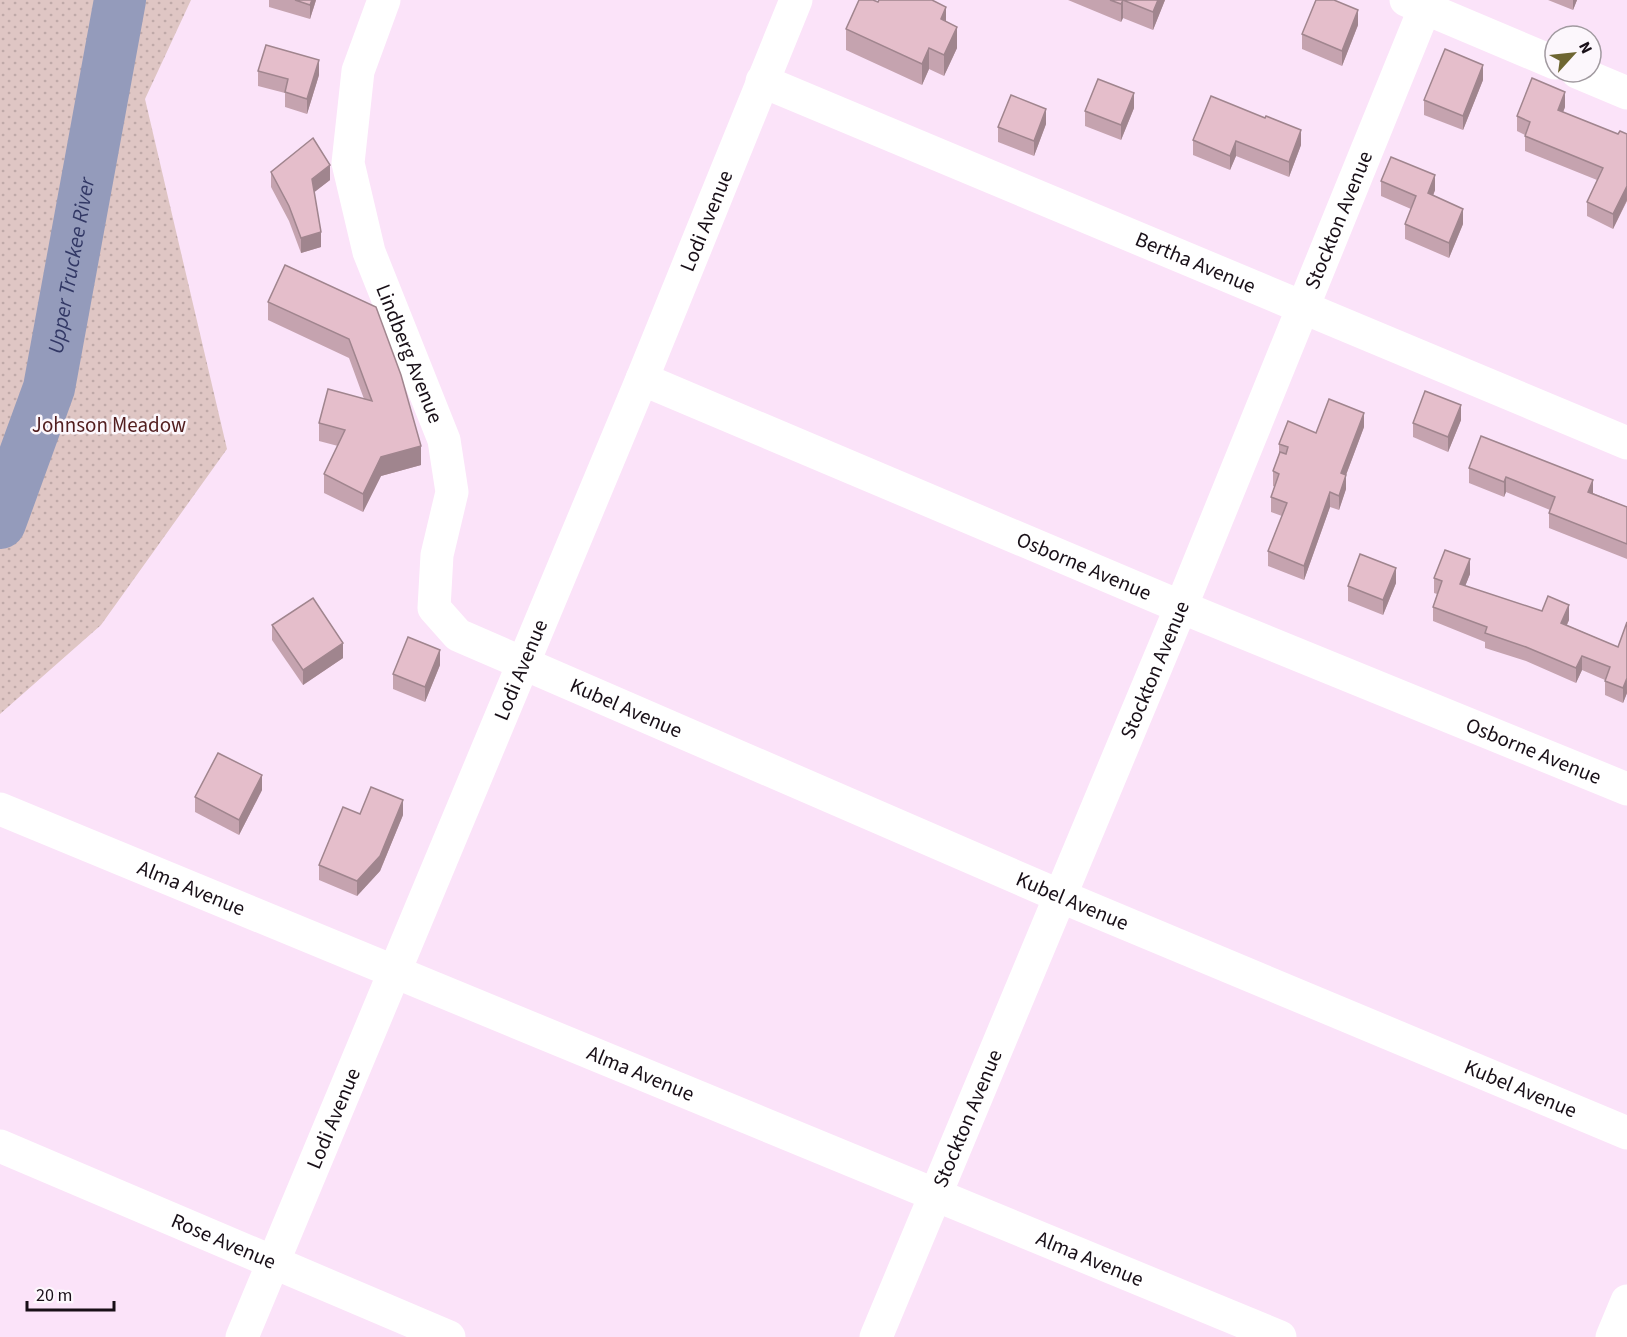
<svg xmlns="http://www.w3.org/2000/svg" width="1627" height="1337" font-family="'Source Sans 3',sans-serif">
  <style>
    .grass { fill: url(#grass-dots) }
    .lines { fill: none; stroke-linecap: round; stroke-linejoin: round }
    .river { stroke: #949bbb; stroke-width: 52 }
    .minor { stroke: #fff; stroke-width: 33 }
    .wall { fill: #c5a3af }
    .shaded-wall { fill: #a0858e }
    .building { fill: #e5becb; stroke: #a0858e; stroke-width: 1.5 }
    .labels { text-anchor: middle; dominant-baseline: central; stroke-width: 5; stroke-linejoin: round; paint-order: stroke }
    .street-label { font-size: 21px; fill: #180f17; stroke: #fcf7fc }
    .park-label { font-size: 21px; fill: #521e1f; stroke: #fcf7fc }
    .water-label { font-size: 22px; font-style: italic; fill: #323865; stroke: #fcf7fc }
  </style>
  <defs>
    <pattern id="grass-dots" width="8" height="8" patternUnits="userSpaceOnUse" patternTransform="scale(1.5)"><rect width="8" height="8" fill="#dfc6c4"/><path d="M2 2h.1M6 6h.1" fill="none" stroke="#bfa9a8" stroke-width="1.8" stroke-linecap="round"/></pattern>
  </defs>
  <rect width="100%" height="100%" fill="#fbe3f9"/>
  <polygon class="grass" points="0,0 191,0 145,99 227,449 101,625 0,714"/>
  <g class="lines">
    <path class="river" id="s1" d="M0,523L49,388L120,0"/>
    <g class="minor">
      <path id="s2" d="M384,0L358,71L348,163L369,252L444,440L452,492L437,555L434,608L458,635L1060,896L1627,1133"/>
      <polyline points="1406,0 1555,63"/>
      <polyline points="1577,72 1627,93"/>
      <path id="s3" d="M762,81L1627,443"/>
      <path id="s4" d="M642,379L1181,607L1627,789"/>
      <path id="s5" d="M0,809L1280,1337"/>
      <path id="s6" d="M0,1146L449,1337"/>
      <path id="s7" d="M242,1337L642,379L796,0"/>
      <path id="s8" d="M876,1337L1181,607L1428,0"/>
      <polyline points="1612,1337 1627,1301"/>
    </g>
  </g>
  <g class="wall">
    <polygon points="269,0 316,0 310,19 269,7"/>
    <polygon points="1068,0 1165,0 1153,30 1123,18 1121,22"/>
    <polygon points="1548,0 1577,0 1573,10"/>
    <polygon points="878,2 946,22 957,48 944,76 929,69 922,85 846,50 846,29"/>
    <polygon points="1358,25 1342,66 1302,49 1302,34"/>
    <polygon points="258,71 319,75 307,114 285,107 285,93 258,86"/>
    <polygon points="1483,80 1463,130 1424,115 1424,100"/>
    <polygon points="1211,96 1301,145 1289,177 1236,156 1230,170 1193,155 1193,140"/>
    <polygon points="1565,107 1563,112 1618,134 1627,134 1627,201 1613,229 1587,216 1587,202 1597,180 1525,151 1525,135 1517,131 1517,116"/>
    <polygon points="1134,108 1121,140 1085,126 1085,111"/>
    <polygon points="1046,124 1034,156 998,142 998,127"/>
    <polygon points="271,172 330,180 314,192 321,247 301,253 289,221 271,187"/>
    <polygon points="1381,181 1435,190 1433,196 1463,224 1449,258 1405,239 1405,224 1411,209 1381,196"/>
    <polygon points="268,302 376,307 421,465 381,476 363,512 324,493 324,474 338,446 319,441 319,423 364,399 349,358 268,320"/>
    <polygon points="1461,420 1448,452 1413,437 1413,423"/>
    <polygon points="1364,427 1346,475 1346,489 1339,510 1330,507 1304,580 1268,566 1268,551 1282,516 1271,512 1271,497 1275,487 1273,486 1273,471 1279,454 1279,444 1316,433"/>
    <polygon points="1469,468 1593,493 1627,507 1627,559 1549,528 1549,513 1550,510 1506,492 1504,497 1469,483"/>
    <polygon points="1470,574 1465,586 1569,620 1567,625 1618,647 1627,622 1627,693 1623,703 1605,695 1605,680 1582,670 1576,683 1526,661 1485,648 1485,642 1433,621 1433,607 1437,594 1434,593 1434,578"/>
    <polygon points="1396,583 1383,615 1348,601 1348,586"/>
    <polygon points="272,625 343,658 303,685 272,640"/>
    <polygon points="440,665 425,702 393,689 393,674"/>
    <polygon points="262,790 239,835 195,812 195,797"/>
    <polygon points="360,814 403,815 380,871 357,896 319,880 319,865"/>
  </g>
  <g class="shaded-wall">
    <polygon points="312,0 316,0 310,19 310,5"/>
    <polygon points="1123,0 1123,18 1121,22 1121,4"/>
    <polygon points="1158,0 1165,0 1153,30 1153,12"/>
    <polygon points="1573,0 1577,0 1573,10"/>
    <polygon points="946,7 946,29 941,19"/>
    <polygon points="1358,10 1358,25 1342,66 1342,51"/>
    <polygon points="957,27 957,48 944,76 944,55"/>
    <polygon points="929,48 929,69 922,85 922,64"/>
    <polygon points="319,60 319,75 307,114 307,99"/>
    <polygon points="1483,65 1483,80 1463,130 1463,116"/>
    <polygon points="1565,92 1565,107 1558,125 1558,110"/>
    <polygon points="1134,93 1134,108 1121,140 1121,125"/>
    <polygon points="1046,109 1046,124 1034,156 1034,141"/>
    <polygon points="1301,130 1301,145 1289,177 1289,162"/>
    <polygon points="1236,141 1236,156 1230,170 1230,156"/>
    <polygon points="330,165 330,180 312,194 312,179"/>
    <polygon points="1435,175 1435,190 1428,208 1428,193"/>
    <polygon points="1627,186 1627,200 1613,229 1613,214"/>
    <polygon points="1463,209 1463,224 1449,258 1449,243"/>
    <polygon points="321,232 321,247 301,253 301,238"/>
    <polygon points="1461,405 1461,420 1448,452 1448,437"/>
    <polygon points="1364,413 1364,427 1346,475 1346,489 1339,510 1339,496 1341,473"/>
    <polygon points="421,446 421,465 381,476 363,512 363,494 381,457"/>
    <polygon points="1506,477 1506,492 1504,497 1504,482"/>
    <polygon points="1593,480 1593,495 1588,492"/>
    <polygon points="1330,492 1330,507 1304,580 1304,566"/>
    <polygon points="1470,559 1470,574 1460,599 1460,584"/>
    <polygon points="1396,568 1396,583 1383,615 1383,600"/>
    <polygon points="1569,605 1569,620 1561,637 1561,623"/>
    <polygon points="343,643 343,658 303,685 303,670"/>
    <polygon points="440,650 440,665 425,702 425,687"/>
    <polygon points="1582,656 1582,670 1576,683 1576,668"/>
    <polygon points="1627,678 1627,693 1623,703 1623,688"/>
    <polygon points="262,775 262,790 239,835 239,820"/>
    <polygon points="403,800 403,815 380,871 357,896 357,881"/>
  </g>
  <g class="building">
    <polygon points="295,0 312,0 310,5"/>
    <polygon points="859,0 873,0 878,2 879,0 932,0 946,7 941,19 957,27 944,55 929,48 922,64 846,29"/>
    <polygon points="1110,0 1123,0 1121,4"/>
    <polygon points="1123,0 1158,0 1153,12"/>
    <polygon points="1316,0 1334,0 1358,10 1342,51 1302,34"/>
    <polygon points="266,45 319,60 307,99 285,92 288,79 258,71"/>
    <polygon points="1445,49 1483,65 1463,116 1424,100"/>
    <polygon points="1532,78 1565,92 1558,110 1618,134 1620,131 1627,134 1627,186 1613,214 1587,202 1603,168 1525,136 1530,122 1517,116"/>
    <polygon points="1098,79 1134,93 1121,125 1085,111"/>
    <polygon points="1011,95 1046,109 1034,141 998,127"/>
    <polygon points="1211,96 1265,118 1266,116 1301,130 1289,162 1236,141 1230,156 1193,140"/>
    <polygon points="313,138 330,165 312,179 321,232 301,238 289,206 271,172"/>
    <polygon points="1391,157 1435,175 1428,193 1463,209 1449,243 1405,224 1416,196 1381,181"/>
    <polygon points="285,265 376,307 401,375 421,446 381,457 363,494 324,474 345,430 319,423 328,389 372,401 349,339 268,302"/>
    <polygon points="1425,391 1461,405 1448,437 1413,423"/>
    <polygon points="1329,399 1364,413 1341,473 1346,475 1339,496 1330,492 1304,566 1268,551 1287,503 1271,497 1279,474 1273,471 1280,452 1286,454 1288,447 1279,444 1288,421 1316,433"/>
    <polygon points="1481,436 1593,480 1588,492 1627,507 1627,544 1549,513 1555,497 1506,477 1504,482 1469,468"/>
    <polygon points="1445,550 1470,559 1460,584 1542,611 1548,596 1569,605 1561,623 1618,647 1627,622 1627,678 1623,688 1605,681 1610,667 1582,656 1576,668 1526,647 1485,633 1487,627 1433,607 1442,581 1434,578"/>
    <polygon points="1360,554 1396,568 1383,600 1348,586"/>
    <polygon points="313,598 343,643 303,670 272,625"/>
    <polygon points="408,637 440,650 425,687 393,674"/>
    <polygon points="218,753 262,775 239,820 195,797"/>
    <polygon points="371,787 403,800 380,856 357,881 319,865 343,807 360,814"/>
  </g>
  <g class="labels">
    <g class="street-label">
      <text stroke="none"><textPath href="#s7" startOffset="1209">Lodi Avenue</textPath></text>
      <text stroke="none"><textPath href="#s8" startOffset="1209">Stockton Avenue</textPath></text>
      <text stroke="none"><textPath href="#s3" startOffset="470">Bertha Avenue</textPath></text>
      <text stroke="none"><textPath href="#s2" startOffset="369">Lindberg Avenue</textPath></text>
      <text stroke="none"><textPath href="#s4" startOffset="480">Osborne Avenue</textPath></text>
      <text stroke="none"><textPath href="#s7" startOffset="723">Lodi Avenue</textPath></text>
      <text stroke="none"><textPath href="#s8" startOffset="723">Stockton Avenue</textPath></text>
      <text stroke="none"><textPath href="#s2" startOffset="852">Kubel Avenue</textPath></text>
      <text stroke="none"><textPath href="#s4" startOffset="966">Osborne Avenue</textPath></text>
      <text stroke="none"><textPath href="#s5" startOffset="207">Alma Avenue</textPath></text>
      <text stroke="none"><textPath href="#s2" startOffset="1338">Kubel Avenue</textPath></text>
      <text stroke="none"><textPath href="#s5" startOffset="693">Alma Avenue</textPath></text>
      <text stroke="none"><textPath href="#s2" startOffset="1824">Kubel Avenue</textPath></text>
      <text stroke="none"><textPath href="#s7" startOffset="237">Lodi Avenue</textPath></text>
      <text stroke="none"><textPath href="#s8" startOffset="237">Stockton Avenue</textPath></text>
      <text stroke="none"><textPath href="#s6" startOffset="243">Rose Avenue</textPath></text>
      <text stroke="none"><textPath href="#s5" startOffset="1179">Alma Avenue</textPath></text>
    </g>
    <g class="park-label">
      <text x="109" y="425">Johnson Meadow</text>
    </g>
    <g class="water-label">
      <text stroke="none"><textPath href="#s1" startOffset="268">Upper Truckee River</textPath></text>
    </g>
  </g>
  <g transform="translate(1573 54) rotate(63)"><circle r="28" fill="#fcf7fc" stroke="#a19aa0" stroke-width="1.5"/>
  <path d="M0-4.5L10 22L0 15L-10 22Z" fill="#6e6632"/>
  <text y="-9" font-size="16" font-weight="bold" text-anchor="middle" fill="#180f17">N</text>
  </g>
  <path d="M27 1301v9h87v-9" fill="none" stroke="#180f17" stroke-width="3"/>
  <text x="36" y="1301" font-size="18" fill="#180f17" stroke="#fcf7fc" stroke-width="4.5" paint-order="stroke">20 m</text>
</svg>
